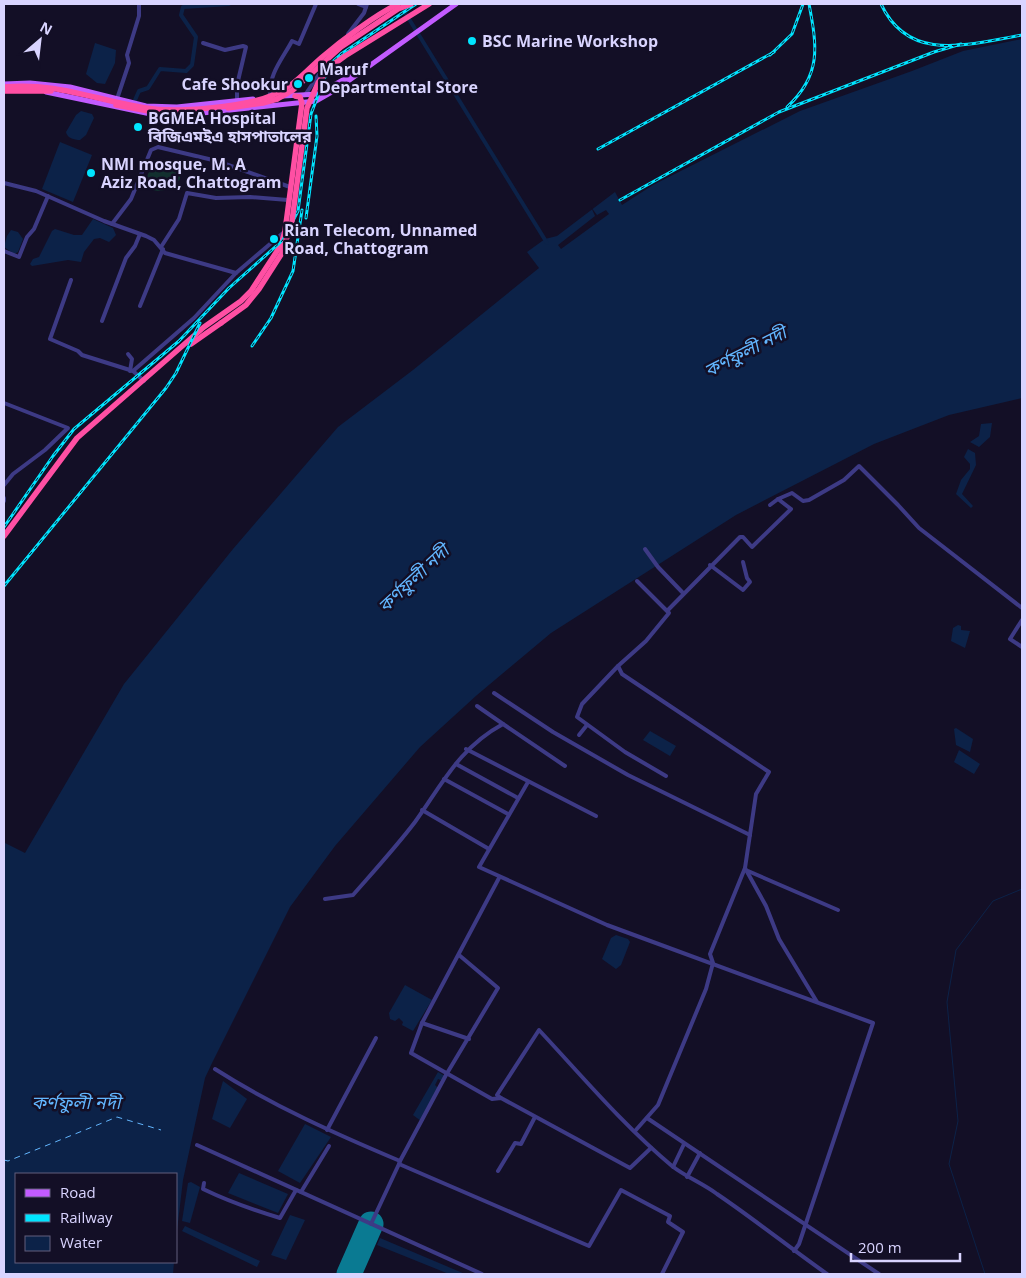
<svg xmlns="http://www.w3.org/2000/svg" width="1026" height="1278" font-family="'Open Sans','Noto Sans Bengali',sans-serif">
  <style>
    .green { fill: #12302f }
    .water { fill: #0c2248 }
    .pier { fill: #130f26 }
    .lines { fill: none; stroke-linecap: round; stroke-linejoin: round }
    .stream { stroke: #0c2248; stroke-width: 1 }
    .canal { stroke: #0c2248; stroke-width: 4 }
    .ferry { stroke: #62b6ff; stroke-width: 1; stroke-dasharray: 6 5; stroke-linecap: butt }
    .runway { stroke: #0a7a92; stroke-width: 25 }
    .minor { stroke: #3d3a85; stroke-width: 4 }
    .major { stroke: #c25bff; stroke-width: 5 }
    .highway { stroke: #ff4fa3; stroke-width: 5.5 }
    .rail-casing { stroke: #00e5ff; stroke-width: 3 }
    .rail { stroke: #130f26; stroke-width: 1; stroke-dasharray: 4; stroke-linecap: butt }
    .highway-bridge { stroke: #ff4fa3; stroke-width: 5.5 }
    .poi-dot { fill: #00e5ff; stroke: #130f26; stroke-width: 2 }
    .labels { text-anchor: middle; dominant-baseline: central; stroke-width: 5; stroke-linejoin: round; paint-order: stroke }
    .poi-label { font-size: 16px; font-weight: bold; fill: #d9d4ff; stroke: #130f26; text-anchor: start }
    .water-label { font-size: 18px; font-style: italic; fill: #62b6ff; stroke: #130f26 }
  </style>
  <rect width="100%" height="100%" fill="#130f26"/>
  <polygon class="green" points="154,160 181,165 180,179 172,189 158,191 142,188"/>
  <g class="water">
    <polygon points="1022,39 1022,398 949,415 874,444 736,515 551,633 477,695 420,747 335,846 290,907 212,1063 205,1078 183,1180 176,1239 176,1174 16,1174 16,1262 174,1262 173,1274 4,1274 4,846 5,843 25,853 124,684 233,549 338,427 413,370 539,268 527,252 545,239 557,236 615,192 622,205 653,185 800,111 912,71 963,51"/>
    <polygon points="95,43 116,50 115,63 105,84 97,83 86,74"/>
    <path d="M81,111L92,114L94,118L86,135L80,140C74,140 67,138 66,132L76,115Z"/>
    <polygon points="60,142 92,155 73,202 42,189"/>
    <polygon points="93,219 113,228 116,235 109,242 100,238 94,239 84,252 81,262 68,260 32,266 30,264 33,259 39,257 52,231 55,229 74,235 82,235"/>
    <polygon points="11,230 18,232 23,239 18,252 14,254 4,247 7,236"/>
    <polygon points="992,423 990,437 979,447 970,442 979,436 981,424"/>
    <polygon points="968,449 975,453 976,465 962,494 973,506 971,508 956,494 961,480 970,469 970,464 964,457"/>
    <polygon points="958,625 961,626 961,630 970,631 965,648 951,641 953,628"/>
    <polygon points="956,728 973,739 970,752 956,745 954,729"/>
    <polygon points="650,731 676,746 670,756 643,740"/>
    <polygon points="959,750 980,764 974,774 954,762"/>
    <polygon points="616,935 628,939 630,942 621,965 616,969 602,959 611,938"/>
    <polygon points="405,985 432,1000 413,1031 402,1025 403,1022 399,1018 395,1021 390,1019 389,1013"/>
    <polygon points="438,1072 445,1076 443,1081 438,1079 435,1085 438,1088 421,1121 413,1115"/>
    <polygon points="223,1081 247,1099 230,1128 212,1119"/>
    <polygon points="305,1124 331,1137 300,1183 278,1171"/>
    <polygon points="239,1173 288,1194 278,1213 228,1193"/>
    <polygon points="191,1182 200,1187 190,1223 182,1221 188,1183"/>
    <polygon points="290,1215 305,1220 286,1260 271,1255"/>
    <polygon points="185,1226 260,1261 257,1267 182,1231"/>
    <polygon points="380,1238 465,1274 449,1274 377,1245"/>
  </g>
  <polygon class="pier" points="591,207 597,215 606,210 609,214 561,249 558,245 595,216"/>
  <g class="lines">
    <polyline class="stream" points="985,1274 949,1164 958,1121 947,1002 956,950 993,901 1022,889"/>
    <g class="canal">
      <polyline points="401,6 547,243"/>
      <polyline points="135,100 139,91 148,88 160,69 186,71 192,65 196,37 181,15 183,7 229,4"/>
    </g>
    <polyline class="ferry" points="4,1160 8,1161 117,1117 161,1130"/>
    <polyline class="runway" points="349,1274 371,1224"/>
    <g class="minor">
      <polyline points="358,4 366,7"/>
      <polyline points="348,34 364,13 367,4"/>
      <polyline points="203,43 225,50 243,46 246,47 237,85 237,101"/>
      <polyline points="305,95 326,64"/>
      <path d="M270,96C268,75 283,58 292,41L299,44L316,4"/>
      <polyline points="117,99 129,63 127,55 139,16 139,4"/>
      <polyline points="4,183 36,191 104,221 146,236 154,240 165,253 236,273"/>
      <polyline points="112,224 131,199 151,150 158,147 217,161 290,187"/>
      <polyline points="161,247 179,219 187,193 216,198 250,197 288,200"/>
      <polyline points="4,251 19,257 27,237 34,229 48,196"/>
      <polyline points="71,280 50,339 78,351 82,355 133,371 194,318 236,273 283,233"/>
      <polyline points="140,306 163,249"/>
      <polyline points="102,321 126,258 135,246 140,234"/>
      <polyline points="128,354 132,359 130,371"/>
      <polyline points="133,371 144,381"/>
      <polyline points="4,403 68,428 45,450 13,474 4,485"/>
      <polyline points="4,498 4,501"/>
      <polyline points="770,505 778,499"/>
      <polyline points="645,549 658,567 683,593"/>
      <polyline points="710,565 743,590 750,582 747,578 743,562"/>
      <polyline points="668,610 740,537 743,537 752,547 791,509 778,499 792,493 803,501 809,500 844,480 859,466 898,505 919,528 1022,608"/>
      <polyline points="1022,620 1010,639 1022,647"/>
      <polyline points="618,666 646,641 669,613 637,581"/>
      <polyline points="494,693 553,732 628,775 750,835"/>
      <polyline points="503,724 565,766"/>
      <polyline points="579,735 587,725"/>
      <polyline points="466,749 596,816"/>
      <polyline points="456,764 518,798"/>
      <polyline points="444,779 508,814"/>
      <polyline points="528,782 479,867 607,925 873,1023 799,1244 794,1251"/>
      <polyline points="422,810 489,849"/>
      <polyline points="745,868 766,906 779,939 817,1002"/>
      <polyline points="748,871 838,910"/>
      <polyline points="499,878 422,1023 411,1053 492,1099 501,1098 630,1168 651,1148"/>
      <path d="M325,899L353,895C374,871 396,847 415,822C443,783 459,748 503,724L477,706"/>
      <polyline points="422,1023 469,1039"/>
      <path d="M215,1069C273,1106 336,1134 400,1161L399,1164L589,1246L621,1190L670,1216L668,1222L683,1232L662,1274"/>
      <path d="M501,1098L497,1095L539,1030C582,1076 623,1125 672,1166C686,1177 702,1183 717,1194C754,1219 790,1248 827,1274"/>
      <polyline points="647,1118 879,1274"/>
      <polyline points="327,1130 376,1038"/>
      <polyline points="635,1131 658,1105 706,989 713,963 710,954 745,868 756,794 769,772 622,674 618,666 582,704 577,717 625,752 666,776"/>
      <polyline points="197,1145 482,1274"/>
      <polyline points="400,1161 446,1075 498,988 459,955"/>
      <polyline points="673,1167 684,1144"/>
      <polyline points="498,1171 515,1143 521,1144 535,1117"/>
      <polyline points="687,1177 700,1153"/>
      <path d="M204,1183L203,1189C228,1201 253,1210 280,1218L296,1190"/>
      <polyline points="301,1192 329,1146"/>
      <polyline points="371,1224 399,1164"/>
    </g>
    <g class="major">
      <polyline points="4,84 30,83 70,87 146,106 177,107 253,99"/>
      <polyline points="46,92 165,117 316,101 337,89 456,4"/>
      <polyline points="283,96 318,94 350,76"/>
    </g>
    <g class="highway">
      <polyline points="4,91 51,91"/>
      <polyline points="116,105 165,114 198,111"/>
      <polyline points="228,108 263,103 277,99"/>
      <polyline points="191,344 221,323"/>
      <polyline points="4,536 77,438 204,327 241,301 251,291 281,245 285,231 302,103 300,97 295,96"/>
    </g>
    <defs>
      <g id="rail">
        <path d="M881,4C909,64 969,44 1022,35"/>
        <polyline points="770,55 792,34 803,4"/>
        <path d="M787,107C822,75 817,46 809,4"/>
        <polyline points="598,149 774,52"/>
        <polyline points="620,200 779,112 934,52 961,44"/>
        <polyline points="306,218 317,136 316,116"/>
        <polyline points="252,346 271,318 293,271 302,210"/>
        <polyline points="4,527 53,456 74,429 179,341 229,288 283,240 298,211 311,114 330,64 341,54 416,4"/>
        <polyline points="4,586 166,388 176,373 200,323"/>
      </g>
    </defs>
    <use href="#rail" class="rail-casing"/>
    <use href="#rail" class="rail"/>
    <g class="highway-bridge">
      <path d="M4,87C58,82 94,100 146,108C176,113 245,107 273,95C293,87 305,72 321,58C341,41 375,15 398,4"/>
      <polyline points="277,99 293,90 341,47 398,9 411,4"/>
      <polyline points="221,323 246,305 259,289 282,253 292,221 307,108 318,83 330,67 345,56 429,4"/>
    </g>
  </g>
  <g class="poi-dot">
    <circle cx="472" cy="41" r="5"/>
    <circle cx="309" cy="78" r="5"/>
    <circle cx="298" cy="84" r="5"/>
    <circle cx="138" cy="127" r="5"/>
    <circle cx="91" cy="173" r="5"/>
    <circle cx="274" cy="239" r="5"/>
  </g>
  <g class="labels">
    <g class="poi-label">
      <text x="482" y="41">BSC Marine Workshop</text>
      <text x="319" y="69">Maruf<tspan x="319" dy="18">Departmental Store</tspan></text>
      <text x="288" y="84" text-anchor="end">Cafe Shookur</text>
      <text x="148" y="118">BGMEA Hospital<tspan x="148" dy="18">বিজিএমইএ হাসপাতালের</tspan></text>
      <text x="101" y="164">NMI mosque, M. A<tspan x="101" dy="18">Aziz Road, Chattogram</tspan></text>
      <text x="284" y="230">Rian Telecom, Unnamed<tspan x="284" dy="18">Road, Chattogram</tspan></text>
    </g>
    <g class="water-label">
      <text transform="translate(745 351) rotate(-27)">কর্ণফুলী নদী</text>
      <text transform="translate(413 578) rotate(-43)">কর্ণফুলী নদী</text>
      <text x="76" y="1102">কর্ণফুলী নদী</text>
    </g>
  </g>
  <rect width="1026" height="1278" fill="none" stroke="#d9d4ff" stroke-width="10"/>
  <rect x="15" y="1173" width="162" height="90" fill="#130f26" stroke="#625e7d"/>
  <rect x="25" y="1189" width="25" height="8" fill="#c25bff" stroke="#625e7d"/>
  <text x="60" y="1198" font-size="15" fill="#d9d4ff">Road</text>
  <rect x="25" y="1214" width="25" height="8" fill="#00e5ff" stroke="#625e7d"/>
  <text x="60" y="1223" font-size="15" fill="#d9d4ff">Railway</text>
  <rect x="25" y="1236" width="25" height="15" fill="#0c2248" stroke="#625e7d"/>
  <text x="60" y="1248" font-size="15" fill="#d9d4ff">Water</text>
  <g transform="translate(40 40) rotate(28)" stroke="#130f26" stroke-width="4" paint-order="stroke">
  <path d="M0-4L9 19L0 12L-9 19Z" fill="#d9d4ff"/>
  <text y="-8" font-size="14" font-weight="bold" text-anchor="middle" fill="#d9d4ff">N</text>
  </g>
  <path d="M851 1253v8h109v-8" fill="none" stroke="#d9d4ff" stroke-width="2.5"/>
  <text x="858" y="1253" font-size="15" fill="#d9d4ff" stroke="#130f26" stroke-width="4" paint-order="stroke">200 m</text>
</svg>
